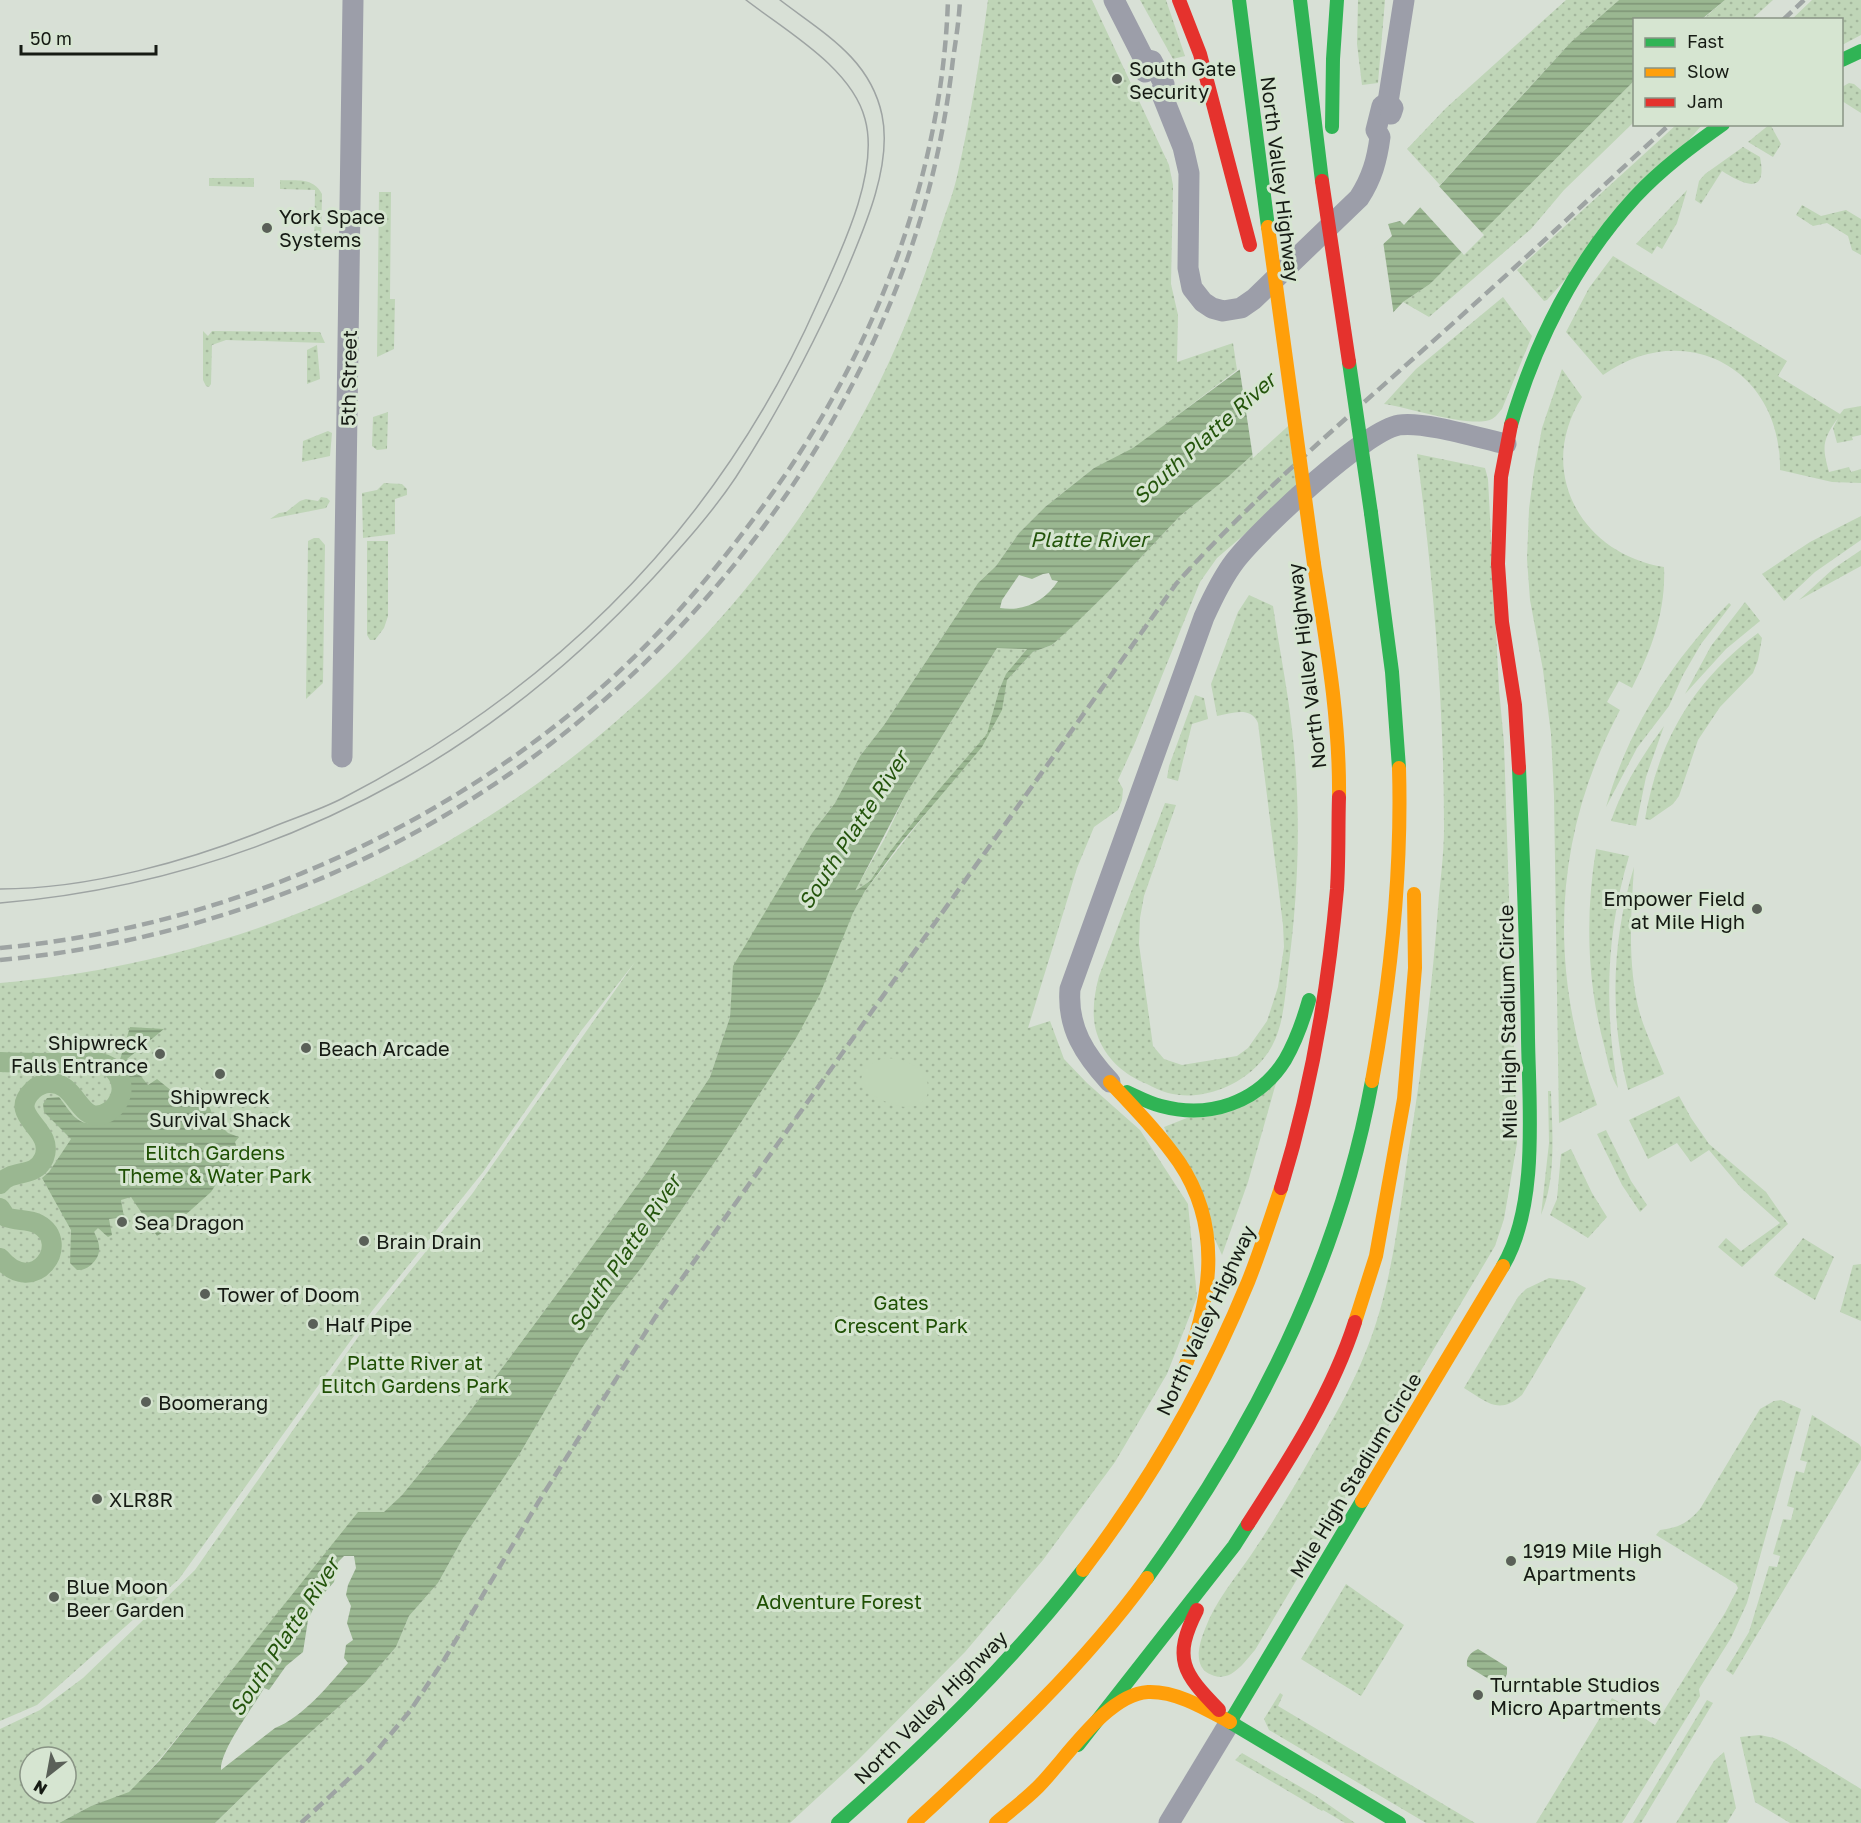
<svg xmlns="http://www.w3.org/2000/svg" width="1861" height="1823" font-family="'Golos Text',sans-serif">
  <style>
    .grass { fill: url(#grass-dots); fill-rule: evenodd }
    .pitch { fill: #bfd5b7 }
    .water { fill: url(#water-rules); fill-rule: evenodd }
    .pier { fill: #d8e0d6 }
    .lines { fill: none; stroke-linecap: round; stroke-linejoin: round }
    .canal { stroke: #9ab791; stroke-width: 20 }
    .street { stroke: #9c9ea9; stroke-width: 21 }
    .fast { stroke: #30b455; stroke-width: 14 }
    .slow { stroke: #ff9f0a; stroke-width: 14 }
    .jam { stroke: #e5322d; stroke-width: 14 }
    .tram { stroke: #9ea4a3; stroke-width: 1.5 }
    .rail { stroke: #9ea4a3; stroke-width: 4.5; stroke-dasharray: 12 6; stroke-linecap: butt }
    .fast-bridge { stroke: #30b455; stroke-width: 14 }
    .slow-bridge { stroke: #ff9f0a; stroke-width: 14 }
    .jam-bridge { stroke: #e5322d; stroke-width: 14 }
    .poi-dot { fill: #5a6058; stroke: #d6e5d1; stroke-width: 2 }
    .labels { text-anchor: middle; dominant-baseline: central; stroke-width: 6; stroke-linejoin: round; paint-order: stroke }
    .poi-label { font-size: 20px; fill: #161b14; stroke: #d6e5d1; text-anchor: start }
    .street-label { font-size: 20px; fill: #161b14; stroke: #d6e5d1 }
    .park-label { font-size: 20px; fill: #1f5004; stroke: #d6e5d1 }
    .water-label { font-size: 21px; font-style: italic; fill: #24550c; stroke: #d6e5d1 }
  </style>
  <defs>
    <pattern id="grass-dots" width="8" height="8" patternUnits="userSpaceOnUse" patternTransform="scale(1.5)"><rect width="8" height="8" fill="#bfd5b7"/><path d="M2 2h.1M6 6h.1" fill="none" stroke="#a3b69c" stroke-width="1.8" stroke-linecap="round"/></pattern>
    <pattern id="water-rules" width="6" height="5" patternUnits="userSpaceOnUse" patternTransform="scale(1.5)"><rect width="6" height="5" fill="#9ab791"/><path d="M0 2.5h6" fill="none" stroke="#7d9475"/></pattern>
  </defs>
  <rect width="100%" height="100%" fill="#d8e0d6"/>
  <g class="grass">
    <path d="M988,0H1092L1169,165L1173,185L1171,284L1178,315L1177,362L1233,343L1237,370L1133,449L1094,468L1045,507L1019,533L996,566L978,583L884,725L860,756L835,803L812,833L734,966L730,1017L710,1077L650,1168L465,1418L402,1495L266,1628L159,1760L129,1793L91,1806L59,1823H0V1729L40,1710L83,1678L195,1570L363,1330L472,1194L635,962L581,1031L483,1172L372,1311L179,1579L37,1705L0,1721V983C370,951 700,728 871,399C899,345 921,288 940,230C946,211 954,192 958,172C971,115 980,58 988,0ZM30,1757H66V1793H30Z"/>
    <polygon points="1140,0 1166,0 1185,56 1173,59"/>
    <polygon points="1358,0 1385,0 1378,83 1362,85 1357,44"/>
    <polygon points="1566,0 1619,0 1571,42 1440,185 1407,149 1446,108"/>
    <polygon points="1725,0 1773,0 1752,19 1702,20"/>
    <polygon points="1812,0 1861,0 1861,35 1842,45 1842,20 1791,20"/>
    <polygon points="1634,81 1634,122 1564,190 1531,229 1429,317 1403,302 1430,284"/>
    <polygon points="1849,83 1854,84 1861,90 1861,113 1842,101 1842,87"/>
    <polygon points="1770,124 1781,144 1773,157 1748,142"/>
    <polygon points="1676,125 1702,125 1547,300 1544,301 1517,270"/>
    <path d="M1743,147L1760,157C1768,197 1743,184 1722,171L1701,204L1695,200L1699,181L1705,174Z"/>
    <polygon points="209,178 254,178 254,187 209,186"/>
    <path d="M280,180C297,181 313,177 322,194L321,250H314L315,190L280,189Z"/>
    <polygon points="1687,190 1677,223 1662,249 1657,246 1652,254 1636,244"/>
    <polygon points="379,192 391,192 390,299 395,299 394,349 377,357"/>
    <polygon points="1802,205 1821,216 1846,210 1861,219 1861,255 1852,250 1848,236 1827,223 1813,226 1796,215"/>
    <path d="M1613,256L1787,361L1778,376L1840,414L1844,409L1861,406V435L1852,437L1853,440L1837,443L1833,428L1838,418C1822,440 1822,447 1829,472L1849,467L1851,472L1861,469V483L1832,482L1780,470C1782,369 1685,317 1603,375L1566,332L1589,288Z"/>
    <path d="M1503,297L1532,336L1502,409C1499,412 1496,417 1492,419C1472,429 1408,407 1384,404L1416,369Z"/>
    <polygon points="203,331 208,336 212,331 320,332 325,343 226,340 212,345 211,384 209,387 206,386 203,380"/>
    <polygon points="317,345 320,379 307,384 307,350"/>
    <path d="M1562,369L1582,397C1535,471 1581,554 1664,567C1666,611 1652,649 1632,688L1619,681L1607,702L1620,710C1552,838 1548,970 1597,1105L1559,1123L1554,796L1551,734L1543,670L1530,600L1527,559L1529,509L1534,471L1542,428Z"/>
    <polygon points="388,412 387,449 377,450 372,446 373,417"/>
    <path d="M1295,416L1303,484L1217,558L1200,582L1134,745L1118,780L1123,789L1122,800L1118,810L1094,827L1077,868L1028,1028L1050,1021L1064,1059L1087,1083L1140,1130L1188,1204L1197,1297L1167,1374L1115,1462L1043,1560L965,1652L858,1760L790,1823H215L281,1759L365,1683L396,1647L409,1616L438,1583L463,1538L519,1455L580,1351L607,1311L642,1267L721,1153L795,1040L853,913L865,891L946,788L888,854L870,881L854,892L885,838L906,794L997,648H1028C1010,669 997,683 995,711L1007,680L1033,652L1052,645L1112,588L1180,516L1227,478Z"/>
    <polygon points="328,431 332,433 330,456 302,462 303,441"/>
    <path d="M1417,454L1485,468L1488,479L1499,689L1504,743L1517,1143L1504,1219L1495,1246L1255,1650C1248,1658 1241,1668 1231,1674C1225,1677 1218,1678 1212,1675C1192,1668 1199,1644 1205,1629C1215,1602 1235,1578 1251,1555C1274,1521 1294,1487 1314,1452C1333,1419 1352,1387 1366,1351C1392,1287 1399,1215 1409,1148C1422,1068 1432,989 1438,908C1440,882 1444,855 1444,828C1444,703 1433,578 1417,454Z"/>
    <polygon points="384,483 402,484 407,489 407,495 395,499 395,534 363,538 362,493 377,490"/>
    <polygon points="321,497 327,498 330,501 326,508 270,519 279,513 286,512 300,501 306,499 318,501"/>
    <polygon points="1861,516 1861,540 1815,572 1784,601 1762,574 1810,542"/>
    <polygon points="314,538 319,538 325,545 323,683 306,699 308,541"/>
    <polygon points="367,541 388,541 388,616 384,628 375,640 370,640 367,635"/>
    <polygon points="1861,550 1861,566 1799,600 1833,569"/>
    <path d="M1249,595L1273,606C1280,653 1290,701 1294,749C1301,823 1298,897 1288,971C1285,995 1284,1024 1272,1046C1253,1081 1207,1103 1168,1093C1161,1091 1153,1087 1147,1084C1124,1075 1105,1058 1097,1034C1091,1016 1094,995 1099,976L1165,803L1176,805L1144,896L1140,918L1139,944L1153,1046L1164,1059L1182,1065L1237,1056L1248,1048L1267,1021L1278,987L1284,947L1283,925L1258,723C1251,706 1232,713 1217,716L1211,684L1238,612Z"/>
    <polygon points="1745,602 1760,621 1726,649 1685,694 1711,646"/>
    <path d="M1729,603L1731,605L1701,644L1683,675L1669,706L1637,748L1606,807C1628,729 1672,660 1729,603Z"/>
    <path d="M1758,633L1762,638L1758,660L1753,673L1720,707L1698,740L1679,796L1673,804L1650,820L1645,819C1658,741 1694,680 1758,633Z"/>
    <polygon points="1195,695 1204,698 1208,719 1192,724 1178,781 1167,778 1169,766"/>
    <path d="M1664,726L1646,777L1636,826L1611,821C1623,786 1642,756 1664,726Z"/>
    <path d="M1596,849L1629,856C1606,933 1604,1009 1618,1088C1611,1078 1608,1062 1605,1049C1587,983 1585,917 1596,849Z"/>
    <path d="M1634,867C1631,915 1627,966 1640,1014C1646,1034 1656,1054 1664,1074L1628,1090C1609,1016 1612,939 1634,867Z"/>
    <polygon points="1276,1083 1248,1182 1222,1255 1164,1127"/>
    <path d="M1548,1091H1551C1552,1131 1557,1177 1541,1215L1549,1143Z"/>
    <polygon points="1679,1096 1691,1118 1709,1144 1766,1192 1788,1224 1742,1267 1718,1247 1726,1238 1741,1251 1780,1223 1741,1188 1709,1150 1691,1162 1677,1143 1648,1159 1629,1120"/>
    <polygon points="1606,1130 1631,1181 1647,1205 1640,1212 1622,1185 1597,1134"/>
    <polygon points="1571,1149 1592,1193 1607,1217 1588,1238 1550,1215 1557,1199 1561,1154"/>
    <polygon points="1803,1238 1834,1257 1815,1300 1774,1275"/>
    <polygon points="1861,1264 1861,1321 1840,1312 1853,1265"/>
    <path d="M1549,1278L1573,1281L1586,1288L1522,1395C1498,1416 1486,1401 1464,1388L1518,1297L1526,1289Z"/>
    <path d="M1781,1400L1801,1409L1747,1603L1731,1638L1699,1689L1700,1696L1622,1823H1536L1612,1698L1655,1725L1725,1613L1738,1588L1736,1584L1656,1535L1660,1530C1678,1528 1688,1523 1700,1509L1760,1409L1774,1401Z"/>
    <polygon points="1812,1415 1859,1444 1861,1447 1861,1460 1733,1675 1726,1670 1749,1632 1769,1566 1777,1567 1780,1556 1773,1554 1783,1519 1791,1520 1794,1508 1787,1506 1796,1471 1804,1473 1807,1462 1800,1460"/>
    <polygon points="1346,1584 1404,1625 1361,1696 1301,1659"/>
    <polygon points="1280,1693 1283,1695 1278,1706 1475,1823 1426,1823 1269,1730 1264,1719"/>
    <polygon points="1707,1700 1713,1703 1641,1823 1633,1823"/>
    <polygon points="1760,1735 1774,1738 1786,1743 1861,1789 1861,1823 1790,1823 1755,1802 1740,1737"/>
    <polygon points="1724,1752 1736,1808 1727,1823 1676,1823 1714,1761"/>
    <polygon points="1242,1753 1316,1796 1355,1823 1345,1823 1323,1810 1322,1811 1235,1760"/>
  </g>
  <path class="pitch" d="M885,1058C943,1059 941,1123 889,1103C879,1099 868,1093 861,1085C860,1069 871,1062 885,1058Z"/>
  <g class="water">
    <path d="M1619,0H1725L1702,19L1634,20V81L1430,284L1403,302L1295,416L1227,478L1180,516L1112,588L1075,624L1052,645L1033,652L1007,680L1002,710L982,747L900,844L865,891L853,913L820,994L795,1040L721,1153L642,1267L607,1311L580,1351L519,1455L463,1538L438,1583L409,1616L396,1647L365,1683L281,1759L215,1823H59L91,1806L129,1792L160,1760L358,1512H384L402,1495L465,1418L650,1168L710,1077L730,1017L733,966L812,833L835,803L860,756L884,725L978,583L996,566L1019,533L1045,507L1094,468L1133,448L1273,345L1392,236L1388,224L1400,221L1404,225L1571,42ZM1049,573L1052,580L1058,581C1045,601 1024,612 1000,608L1002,600L1019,575L1032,579L1043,574ZM997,648L1027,649L1006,674L999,690L987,734L936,793L888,854L870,881L855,891L906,794ZM344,1556H354L356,1568L348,1585L346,1595L351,1606L347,1623L353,1640L346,1645L344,1658L348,1663C330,1684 302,1718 275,1728L221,1770C220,1750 253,1708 264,1688L269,1690L286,1666L303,1652L308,1620L317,1601L334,1582L338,1562Z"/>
    <path d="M130,1027L164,1029L127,1059L148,1085L157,1079L178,1096H186L193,1089L207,1101L214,1118L220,1125L228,1133L239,1137L235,1142L238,1151L211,1192L173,1226L157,1236L131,1197L121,1200L124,1217L109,1219L112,1235L108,1237L98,1228L94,1232C101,1245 102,1255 91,1265C86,1269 83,1270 77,1270L70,1263L71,1230L42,1178L49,1172L71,1139L44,1112L43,1104L47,1098L59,1097C72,1113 76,1127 100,1123L106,1115L118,1108L124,1098L127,1085L118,1066Z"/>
    <path d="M1478,1649L1507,1667V1674L1503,1682L1497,1684L1467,1666C1466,1657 1470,1653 1478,1649Z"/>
  </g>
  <g class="pier">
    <polygon points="1437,184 1484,235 1464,255 1418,205"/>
    <polygon points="1383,241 1394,316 1297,418 1253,458 1239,365 1271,343"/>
  </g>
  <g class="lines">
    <g class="canal">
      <path d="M0,1062C23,1063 46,1063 69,1063C79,1063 90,1062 101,1063C115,1066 124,1080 121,1094C119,1102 115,1108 108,1112C79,1129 78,1081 49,1083C44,1083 37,1086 33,1090C5,1117 56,1128 44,1158C35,1179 12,1168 0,1184"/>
      <path d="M0,1208L6,1217C16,1221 29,1219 38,1224C73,1243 34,1299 0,1258"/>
    </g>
    <g class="street">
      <polyline points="1114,0 1144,59 1142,66 1145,72"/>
      <path d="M1144,59L1152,61L1164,84L1161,92L1183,147L1189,173L1188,268L1192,288L1203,302L1212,308L1223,311L1241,308L1254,299L1359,198C1372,178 1377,160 1380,137L1376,130L1382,106L1388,102"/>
      <polyline points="1391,114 1393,108 1388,102 1404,0"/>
      <polyline points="342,757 353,0"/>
      <path d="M1110,1082C1085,1055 1067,1028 1070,989L1204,617C1213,597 1222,578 1235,561C1258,531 1364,431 1399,425C1424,421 1479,438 1506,444"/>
      <polyline points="1169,1823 1230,1722"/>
    </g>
    <g class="fast">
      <polyline points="1239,0 1268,227"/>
      <polyline points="1300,0 1322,181"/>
      <polyline points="1842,60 1861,51"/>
      <polyline points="1332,127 1333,59 1337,0"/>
      <path d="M1511,425C1535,342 1576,261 1635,197C1661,169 1692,146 1723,124"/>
      <polyline points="1371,513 1392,672 1399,768"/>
      <path d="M1127,1092C1138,1097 1149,1103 1161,1106C1209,1119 1258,1103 1285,1060C1296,1041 1303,1021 1309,1000"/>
      <path d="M1503,1266C1539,1205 1529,1106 1528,1038C1527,948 1523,858 1519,768"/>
      <polyline points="1362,1501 1230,1722 1399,1823"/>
      <path d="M1147,1578C1254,1430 1339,1262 1372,1081"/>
      <polyline points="1078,1745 1234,1546 1248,1524"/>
      <path d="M838,1823C926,1745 1011,1663 1083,1570"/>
    </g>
    <g class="slow">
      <path d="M1314,564C1326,641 1340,719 1339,797"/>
      <path d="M1372,1081C1391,978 1402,872 1399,768"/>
      <path d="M1110,1082C1134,1108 1159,1133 1179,1162C1225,1230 1210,1306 1181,1377"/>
      <polyline points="1355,1322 1376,1256 1404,1099 1415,968 1414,894"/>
      <polyline points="1362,1501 1503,1266"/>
      <path d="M1083,1570C1150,1482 1206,1384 1248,1282C1260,1252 1270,1220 1281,1188"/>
      <path d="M914,1823C997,1746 1081,1669 1147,1578"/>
      <path d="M996,1823C1010,1811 1025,1800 1038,1787C1066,1759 1107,1694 1148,1692C1177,1691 1206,1709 1230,1722"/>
    </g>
    <g class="jam">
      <polyline points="1179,0 1200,54 1250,245"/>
      <polyline points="1511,425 1501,477 1498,564 1502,622 1515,705 1519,768"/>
      <path d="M1281,1188C1311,1090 1328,991 1337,889C1339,858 1338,828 1339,797"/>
      <path d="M1248,1524C1289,1460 1332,1394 1355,1322"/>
      <path d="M1197,1610C1172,1659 1183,1673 1219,1710"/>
    </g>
    <g class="tram">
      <path d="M0,889C89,889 189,861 270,828C294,818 320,810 343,798C557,687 720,524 818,302C840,253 880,173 865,119C852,68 786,31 746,0"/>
      <path d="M0,903C142,891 278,849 403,779C497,726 581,656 654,577C683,545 712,513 736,477C777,414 811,349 842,281C862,234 893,167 882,115C870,58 823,33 780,0"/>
    </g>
    <g class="rail">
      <polyline points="1783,20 1804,0"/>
      <path d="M0,948C226,927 444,830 612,678C670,625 720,565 766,502C872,357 942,180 948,0"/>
      <path d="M0,960C378,925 707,691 870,349C915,253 941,164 953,59C956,39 959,20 960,0"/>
      <path d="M301,1823L369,1760L410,1711L444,1660L539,1501L661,1308L1176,584C1249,502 1332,431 1414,358C1500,282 1585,203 1670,124"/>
    </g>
    <polyline class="fast-bridge" points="1349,362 1371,513"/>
    <polyline class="slow-bridge" points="1268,227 1314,564"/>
    <polyline class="jam-bridge" points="1322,181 1349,362"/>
  </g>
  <g class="poi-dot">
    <circle cx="1117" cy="79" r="6"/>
    <circle cx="267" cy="228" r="6"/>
    <circle cx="1757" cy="909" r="6"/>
    <circle cx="306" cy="1048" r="6"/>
    <circle cx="160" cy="1054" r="6"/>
    <circle cx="220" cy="1074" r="6"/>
    <circle cx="122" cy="1222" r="6"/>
    <circle cx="364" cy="1241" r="6"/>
    <circle cx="205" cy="1294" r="6"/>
    <circle cx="313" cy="1324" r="6"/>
    <circle cx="146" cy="1402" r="6"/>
    <circle cx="97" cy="1499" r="6"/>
    <circle cx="1511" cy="1561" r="6"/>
    <circle cx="54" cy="1597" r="6"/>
    <circle cx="1478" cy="1695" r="6"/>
  </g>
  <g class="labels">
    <g class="poi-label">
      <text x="1129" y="68">South Gate<tspan x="1129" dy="23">Security</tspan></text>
      <text x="279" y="216">York Space<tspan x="279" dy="23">Systems</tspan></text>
      <text x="1745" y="898" text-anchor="end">Empower Field<tspan x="1745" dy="23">at Mile High</tspan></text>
      <text x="148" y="1042" text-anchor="end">Shipwreck<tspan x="148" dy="23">Falls Entrance</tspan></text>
      <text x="318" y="1048">Beach Arcade</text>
      <text x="220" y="1096" text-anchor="middle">Shipwreck<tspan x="220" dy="23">Survival Shack</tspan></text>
      <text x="134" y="1222">Sea Dragon</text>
      <text x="376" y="1241">Brain Drain</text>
      <text x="217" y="1294">Tower of Doom</text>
      <text x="325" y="1324">Half Pipe</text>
      <text x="158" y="1402">Boomerang</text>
      <text x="109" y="1499">XLR8R</text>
      <text x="1523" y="1550">1919 Mile High<tspan x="1523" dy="23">Apartments</tspan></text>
      <text x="66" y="1586">Blue Moon<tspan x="66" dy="23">Beer Garden</tspan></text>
      <text x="1490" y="1684">Turntable Studios<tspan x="1490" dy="23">Micro Apartments</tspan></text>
    </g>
    <g class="street-label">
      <text transform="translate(1281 179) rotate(83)">North Valley Highway</text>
      <text transform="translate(348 378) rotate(-89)">5th Street</text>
      <text transform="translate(1306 666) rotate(-97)">North Valley Highway</text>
      <text transform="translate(1507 1022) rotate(-91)">Mile High Stadium Circle</text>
      <text transform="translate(1205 1320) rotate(-65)">North Valley Highway</text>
      <text transform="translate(1355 1475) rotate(-59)">Mile High Stadium Circle</text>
      <text transform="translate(930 1707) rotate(-45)">North Valley Highway</text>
    </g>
    <g class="park-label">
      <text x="215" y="1152">Elitch Gardens<tspan x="215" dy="23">Theme &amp; Water Park</tspan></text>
      <text x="901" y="1302">Gates<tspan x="901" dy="23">Crescent Park</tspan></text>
      <text x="415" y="1362">Platte River at<tspan x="415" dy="23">Elitch Gardens Park</tspan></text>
      <text x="839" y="1601">Adventure Forest</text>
    </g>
    <g class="water-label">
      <text transform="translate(1204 438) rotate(-42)">South Platte River</text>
      <text x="1089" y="539">Platte River</text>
      <text transform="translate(853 830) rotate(-57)">South Platte River</text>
      <text transform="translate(624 1253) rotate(-56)">South Platte River</text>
      <text transform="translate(284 1637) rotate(-57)">South Platte River</text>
    </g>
  </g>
  <rect x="1633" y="18" width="210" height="108" fill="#d6e5d1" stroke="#899485" stroke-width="1.5"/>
  <rect x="1645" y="38" width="30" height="9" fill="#30b455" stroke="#899485" stroke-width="1.5"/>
  <text x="1687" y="48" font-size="18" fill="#161b14">Fast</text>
  <rect x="1645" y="68" width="30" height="9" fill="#ff9f0a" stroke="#899485" stroke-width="1.5"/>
  <text x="1687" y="78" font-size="18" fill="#161b14">Slow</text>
  <rect x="1645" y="98" width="30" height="9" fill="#e5322d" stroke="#899485" stroke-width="1.5"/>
  <text x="1687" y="108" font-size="18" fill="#161b14">Jam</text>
  <g transform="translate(48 1775) rotate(211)"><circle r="28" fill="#d6e5d1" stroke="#899485" stroke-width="1.5"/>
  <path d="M0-4.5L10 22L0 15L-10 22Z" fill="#5a6058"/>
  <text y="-9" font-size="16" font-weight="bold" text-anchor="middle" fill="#161b14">N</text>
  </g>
  <path d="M21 45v9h135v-9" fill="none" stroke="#161b14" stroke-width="3"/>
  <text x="30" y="45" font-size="18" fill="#161b14" stroke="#d6e5d1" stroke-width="4.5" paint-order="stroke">50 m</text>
</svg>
